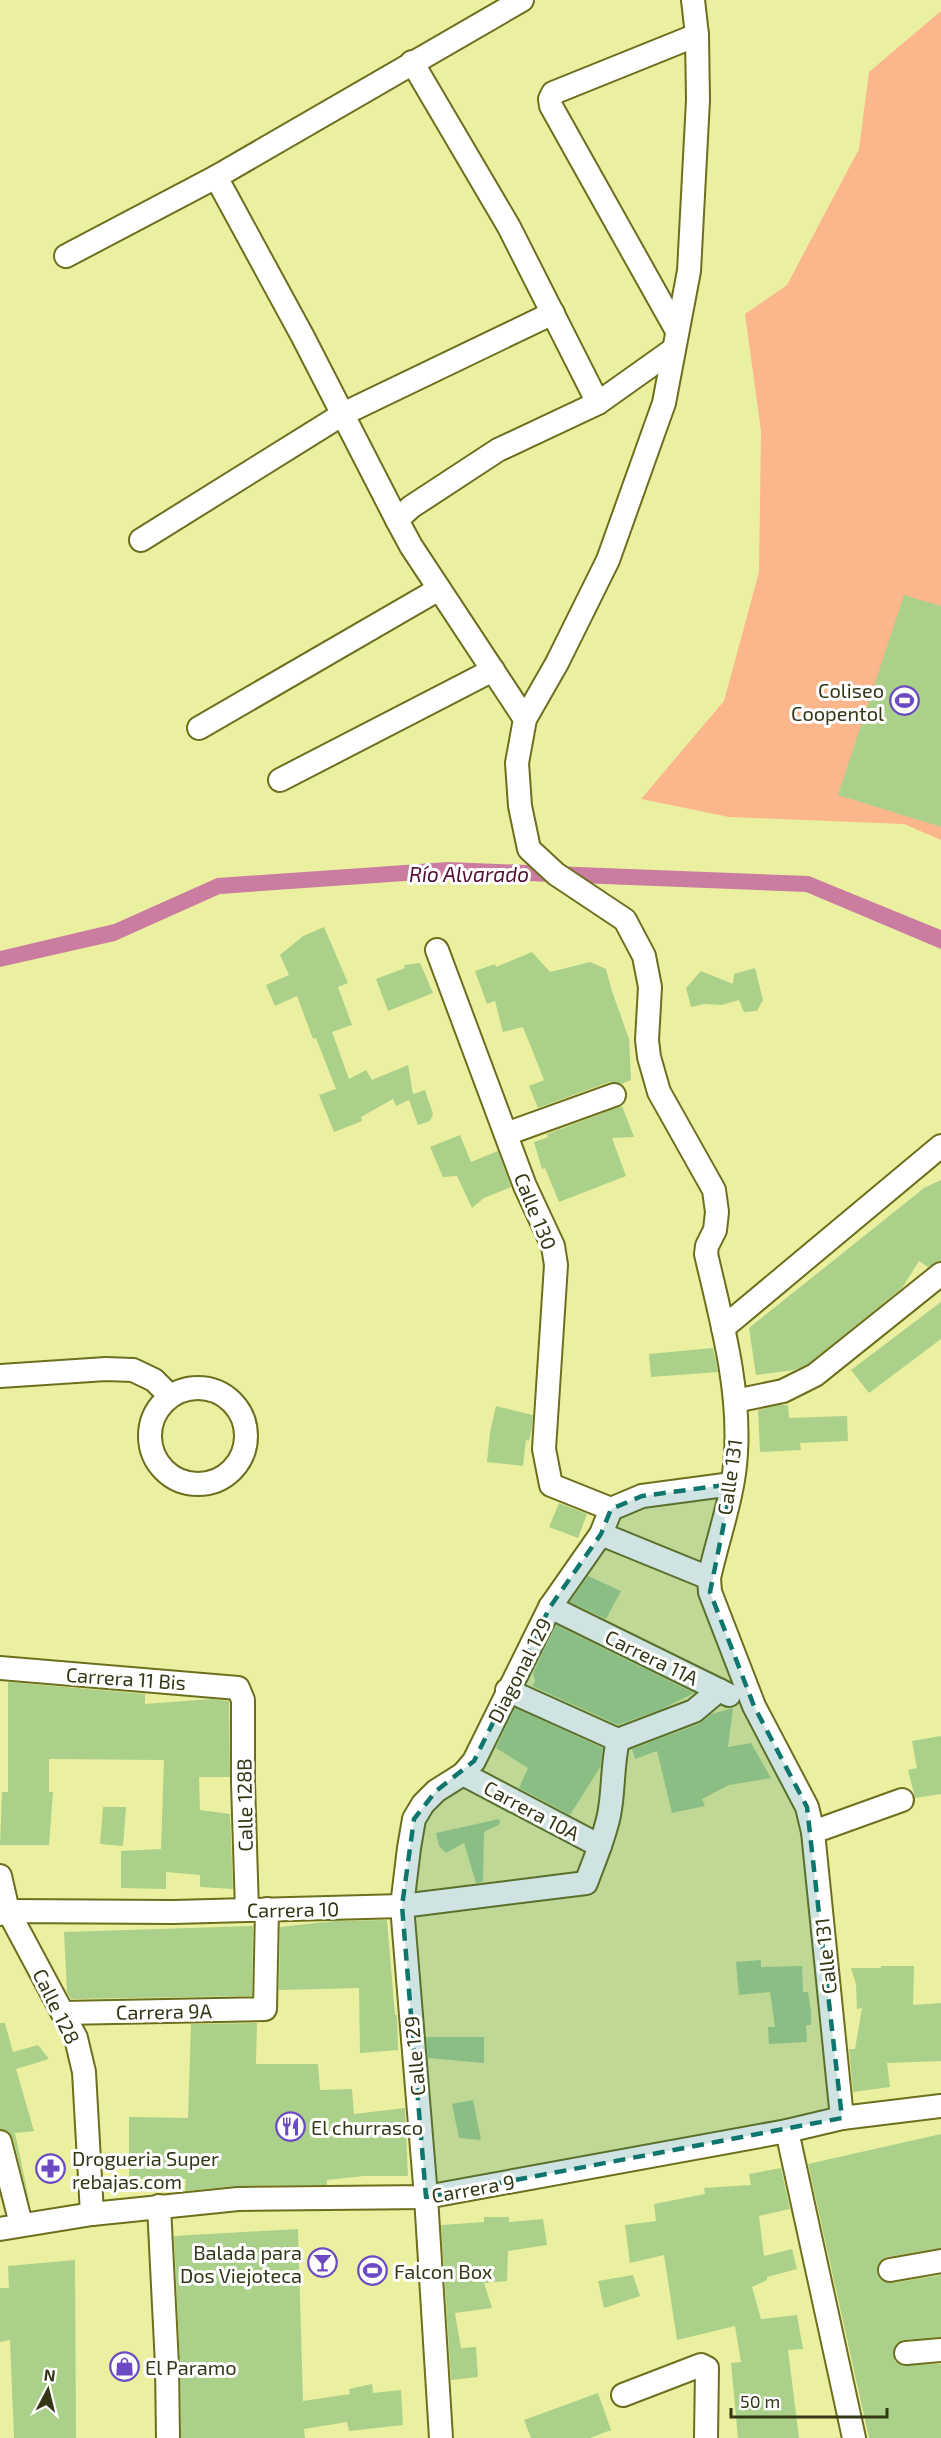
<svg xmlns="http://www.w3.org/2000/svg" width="941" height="2438" font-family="'Exo 2',sans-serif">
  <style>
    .green { fill: #fbb68c }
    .water { fill: #ca7da0 }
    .building { fill: #abd08a }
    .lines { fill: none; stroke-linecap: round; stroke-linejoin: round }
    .minor-casing { stroke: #6c6f1d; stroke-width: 26 }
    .minor { stroke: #fff; stroke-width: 22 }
    .marked { fill: #0f766e; fill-opacity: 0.2; stroke: #0f766e; stroke-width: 4.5; stroke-dasharray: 12 8; stroke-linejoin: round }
    .labels { text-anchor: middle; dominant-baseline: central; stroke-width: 6; stroke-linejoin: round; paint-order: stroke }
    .poi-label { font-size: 20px; fill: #343615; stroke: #fff; text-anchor: start }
    .street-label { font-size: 20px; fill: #343615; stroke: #fff }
    .water-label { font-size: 21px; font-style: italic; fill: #540f36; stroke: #fff }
  </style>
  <rect width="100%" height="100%" fill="#ebf0a0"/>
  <polygon class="green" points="941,11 941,840 904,824 729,817 641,799 724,701 759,572 761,431 745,314 787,285 859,149 869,72"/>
  <polygon class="water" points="448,862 809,876 941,930 941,949 806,892 448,878 220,894 115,941 0,967 0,951 114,924 217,878"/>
  <g class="building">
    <polygon points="904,595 941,606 941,827 838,795"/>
    <polygon points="324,927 348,983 338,987 352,1025 332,1032 349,1079 366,1070 372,1080 408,1065 413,1094 425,1090 433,1114 430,1121 418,1125 409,1100 396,1106 393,1099 361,1117 362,1121 334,1132 319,1095 336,1089 316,1038 313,1039 297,996 275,1006 266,985 289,975 280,955 303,936"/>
    <polygon points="532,952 550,972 590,962 606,969 612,991 629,1039 631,1080 621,1084 609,1082 538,1108 529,1086 544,1080 523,1027 503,1032 495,1001 487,1004 475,971 495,964 496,967"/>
    <polygon points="420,963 433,993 388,1011 376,979 405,968 404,965"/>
    <polygon points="755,968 763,1000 757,1011 744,1012 739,1000 722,1005 704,1004 691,1007 686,988 701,971 733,984 734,974"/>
    <polygon points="622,1106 634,1137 612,1138 626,1176 559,1202 545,1168 542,1169 534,1142 548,1137 547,1134"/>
    <polygon points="460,1135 471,1162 498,1151 511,1187 484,1198 472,1208 457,1176 443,1177 430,1147"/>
    <polygon points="941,1180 941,1261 928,1267 919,1261 902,1288 808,1364 794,1370 756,1375 749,1328 924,1188"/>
    <polygon points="941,1302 941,1339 869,1393 851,1370"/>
    <polygon points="713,1348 718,1372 651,1377 649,1354"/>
    <polygon points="780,1405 788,1405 789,1418 847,1416 848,1441 800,1443 801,1450 760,1452 758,1410"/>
    <polygon points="496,1406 533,1415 532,1428 529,1441 526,1440 523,1466 487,1462 490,1432"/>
    <polygon points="559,1503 587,1514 578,1538 549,1527"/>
    <polygon points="588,1576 621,1591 606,1619 570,1602"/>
    <polygon points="556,1625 694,1693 662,1709 618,1725 532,1686 535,1681 533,1673"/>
    <polygon points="8,1682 145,1694 145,1704 212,1699 229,1701 230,1777 199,1777 200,1810 230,1814 233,1889 200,1887 200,1875 166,1872 166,1889 121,1888 121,1851 161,1849 164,1760 49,1759 49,1792 53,1792 49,1845 0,1845 2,1792 8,1792"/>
    <polygon points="515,1708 603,1748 601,1766 570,1815 519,1788 528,1768 496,1748"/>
    <polygon points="733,1708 728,1747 751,1743 771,1778 729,1785 702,1799 705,1806 672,1813 657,1751 635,1759 632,1749 699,1724 711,1714"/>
    <polygon points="941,1736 941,1794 915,1798 908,1770 917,1768 912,1741"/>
    <polygon points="103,1807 126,1807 123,1846 100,1844"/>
    <polygon points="499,1819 500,1824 484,1832 483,1882 476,1883 464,1843 446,1853 439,1846 436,1833"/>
    <polygon points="387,1920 395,2015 397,2015 398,2050 360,2053 359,1988 279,1990 280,1927 334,1921"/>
    <polygon points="253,1926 252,1996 71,1999 67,1992 64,1932"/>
    <polygon points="761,1960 761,1967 802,1966 803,1992 808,1992 811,2011 811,2025 806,2025 807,2042 769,2044 768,2027 775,2027 770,1992 739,1995 736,1962"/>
    <polygon points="881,1966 914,1966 913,2005 941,2003 941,2061 887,2063 890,2087 853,2092 849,2049 855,2049 862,2008 857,2009 856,1984 851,1968 881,1968"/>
    <polygon points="0,2023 5,2023 13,2052 38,2045 49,2059 16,2069 34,2131 15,2133 31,2209 13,2139 9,2132 0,2129"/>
    <polygon points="257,2023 256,2064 318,2064 320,2090 352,2089 354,2114 405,2108 408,2176 364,2176 327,2180 327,2185 238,2186 185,2191 186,2179 129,2179 129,2117 188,2118 191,2024"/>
    <polygon points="426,2037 484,2037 484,2063 428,2058"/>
    <polygon points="473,2100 481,2140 459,2138 452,2104"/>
    <polygon points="941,2134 941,2248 887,2257 881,2260 877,2272 880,2279 892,2283 941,2275 941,2337 904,2340 898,2342 893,2354 895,2361 901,2365 941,2364 941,2438 869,2438 808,2164"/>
    <polygon points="781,2168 790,2209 759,2216 764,2256 792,2249 797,2269 767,2277 767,2280 752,2287 761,2319 797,2315 803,2349 788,2350 799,2438 738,2438 731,2363 741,2362 735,2326 677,2340 664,2255 630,2263 625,2225 656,2221 654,2204 705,2194 704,2188 751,2185 749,2174"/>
    <polygon points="484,2217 509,2217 509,2222 543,2219 547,2245 508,2251 507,2281 484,2283 492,2308 455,2313 461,2348 476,2347 478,2377 451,2380 441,2225 484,2222"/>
    <polygon points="298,2229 303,2401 350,2394 349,2389 372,2384 373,2393 401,2390 403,2425 349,2431 347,2422 304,2429 305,2438 181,2438 180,2364 174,2236"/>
    <polygon points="75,2260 76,2438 14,2438 10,2340 0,2342 0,2288 9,2288 8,2266"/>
    <polygon points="633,2275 640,2296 604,2308 598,2281"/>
    <polygon points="598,2393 611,2430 590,2438 531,2438 524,2420"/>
  </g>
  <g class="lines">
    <defs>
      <g id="minor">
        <path d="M693,0L697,35L698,100L689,271L664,403L608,560L557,663L525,719L517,763L520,806L529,849L556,874L625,920L644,956L650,987L647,1040L649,1057L659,1092L714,1190L717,1212L715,1230L707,1246L706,1254C721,1319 740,1386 736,1453C734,1495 718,1537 709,1578L710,1592L754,1706L807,1807L813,1832L842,2118"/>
        <polyline points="412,62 509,227 598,403"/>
        <polyline points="66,256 216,177"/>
        <polyline points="677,331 551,106 550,99 553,93 697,35"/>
        <polyline points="397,520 303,337 216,177 522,0"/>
        <polyline points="141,540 343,414 553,313"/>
        <polyline points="525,719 411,546 397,520 411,507 498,450 598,403 674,349"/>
        <polyline points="199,728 439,589"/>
        <polyline points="280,780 493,670"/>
        <polyline points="437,950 525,1186 553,1246 556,1265 544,1449 551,1485 611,1509 642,1496 732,1484"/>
        <polyline points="506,1134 614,1095"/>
        <polyline points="723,1328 941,1146"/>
        <polyline points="0,1376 106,1369 133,1370 154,1380 170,1396"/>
        <circle cx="198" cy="1436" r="48"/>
        <polyline points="735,1401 783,1391 815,1375 941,1274"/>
        <polyline points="601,1534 709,1578"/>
        <polyline points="550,1607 729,1695"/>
        <polyline points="0,1668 238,1688 243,1700 243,1783 247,1910"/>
        <polyline points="507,1690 618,1740 694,1711 719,1690"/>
        <polyline points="463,1774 600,1846"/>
        <polyline points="813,1832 902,1800"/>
        <polyline points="0,1876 8,1911 76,2038 84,2072 92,2214"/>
        <path d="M0,1914L8,1911L174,1912L402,1906L586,1883C594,1861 604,1839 609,1815C614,1790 612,1765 618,1740"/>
        <polyline points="63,2013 265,2009 267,1909"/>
        <polyline points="787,2131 854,2438"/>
        <polyline points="0,2142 21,2224"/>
        <polyline points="159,2206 167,2365 168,2438"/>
        <polyline points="0,2229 92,2214 238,2199 426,2197 787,2131 842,2118 941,2106"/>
        <polyline points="890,2270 941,2261"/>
        <polyline points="906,2353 941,2350"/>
        <polyline points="623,2395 701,2365 707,2368 706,2438"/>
        <polyline points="441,2438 426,2197 402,1906 409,1848 414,1819 423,1804 436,1791 463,1774 474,1761 550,1607 601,1534 611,1509"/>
      </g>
    </defs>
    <use href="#minor" class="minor-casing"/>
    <use href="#minor" class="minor"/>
  </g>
  <path class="marked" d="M732,1484L710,1592L754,1706L807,1807L842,2118L426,2197L402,1906L414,1819L436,1791L474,1761L550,1607L601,1534L611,1509L642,1496Z"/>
  <defs>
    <symbol id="stadium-ring" viewBox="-11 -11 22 22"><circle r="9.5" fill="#fff" stroke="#6b4ac3" stroke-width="1.5"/><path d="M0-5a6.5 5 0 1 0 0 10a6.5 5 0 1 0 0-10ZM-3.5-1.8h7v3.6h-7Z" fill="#6b4ac3"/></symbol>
    <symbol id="restaurant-ring" viewBox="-11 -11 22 22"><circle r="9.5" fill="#fff" stroke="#6b4ac3" stroke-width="1.5"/><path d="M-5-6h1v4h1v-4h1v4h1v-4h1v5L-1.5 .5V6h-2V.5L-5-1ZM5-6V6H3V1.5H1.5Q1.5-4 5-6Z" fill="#6b4ac3"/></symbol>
    <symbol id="pharmacy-ring" viewBox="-11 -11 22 22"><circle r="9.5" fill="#fff" stroke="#6b4ac3" stroke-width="1.5"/><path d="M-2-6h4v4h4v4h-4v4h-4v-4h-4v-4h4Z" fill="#6b4ac3"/></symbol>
    <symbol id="bar-ring" viewBox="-11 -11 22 22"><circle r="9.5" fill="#fff" stroke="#6b4ac3" stroke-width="1.5"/><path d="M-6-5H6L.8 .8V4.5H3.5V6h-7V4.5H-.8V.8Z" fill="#6b4ac3"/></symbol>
    <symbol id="shop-ring" viewBox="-11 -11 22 22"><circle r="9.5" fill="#fff" stroke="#6b4ac3" stroke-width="1.5"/><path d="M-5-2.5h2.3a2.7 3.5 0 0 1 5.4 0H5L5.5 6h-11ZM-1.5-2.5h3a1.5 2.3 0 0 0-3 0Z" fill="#6b4ac3"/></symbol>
  </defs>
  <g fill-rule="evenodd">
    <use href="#stadium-ring" x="888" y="684" width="33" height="33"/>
    <use href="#restaurant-ring" x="274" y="2110" width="33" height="33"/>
    <use href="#pharmacy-ring" x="34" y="2152" width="33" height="33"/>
    <use href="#bar-ring" x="306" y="2246" width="33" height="33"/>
    <use href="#stadium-ring" x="356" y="2254" width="33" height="33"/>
    <use href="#shop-ring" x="108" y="2350" width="33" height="33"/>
  </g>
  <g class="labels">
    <g class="poi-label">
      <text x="884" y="690" text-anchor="end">Coliseo<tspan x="884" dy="23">Coopentol</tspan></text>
      <text x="311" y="2127">El churrasco</text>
      <text x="72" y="2158">Drogueria Super<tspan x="72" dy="23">rebajas.com</tspan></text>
      <text x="302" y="2252" text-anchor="end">Balada para<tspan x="302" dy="23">Dos Viejoteca</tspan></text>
      <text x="394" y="2271">Falcon Box</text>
      <text x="145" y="2367">El Paramo</text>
    </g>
    <g class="street-label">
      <text transform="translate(536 1211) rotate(68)">Calle 130</text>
      <text transform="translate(729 1477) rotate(-82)">Calle 131</text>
      <text transform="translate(652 1657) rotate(26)">Carrera 11A</text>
      <text transform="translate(519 1670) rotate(-63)">Diagonal 129</text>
      <text transform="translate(126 1678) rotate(4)">Carrera 11 Bis</text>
      <text transform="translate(244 1805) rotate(-91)">Calle 128B</text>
      <text transform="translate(532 1810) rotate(28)">Carrera 10A</text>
      <text transform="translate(293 1909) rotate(-1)">Carrera 10</text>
      <text transform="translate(825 1956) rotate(-96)">Calle 131</text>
      <text transform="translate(57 2006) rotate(64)">Calle 128</text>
      <text transform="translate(164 2011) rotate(-1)">Carrera 9A</text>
      <text transform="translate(414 2056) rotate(-95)">Calle 129</text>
      <text transform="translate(473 2188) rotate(-10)">Carrera 9</text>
    </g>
    <g class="water-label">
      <text x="469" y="873">Río Alvarado</text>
    </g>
  </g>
  <g transform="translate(48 2390) rotate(7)" stroke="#ffffff" stroke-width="4.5" paint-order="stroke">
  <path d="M0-4.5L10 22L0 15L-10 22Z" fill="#343615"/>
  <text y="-9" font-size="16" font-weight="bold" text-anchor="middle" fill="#343615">N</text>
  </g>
  <path d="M731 2408v9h156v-9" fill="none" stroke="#343615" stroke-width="3"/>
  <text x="740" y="2408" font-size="18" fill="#343615" stroke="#ffffff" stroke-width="4.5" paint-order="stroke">50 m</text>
</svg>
